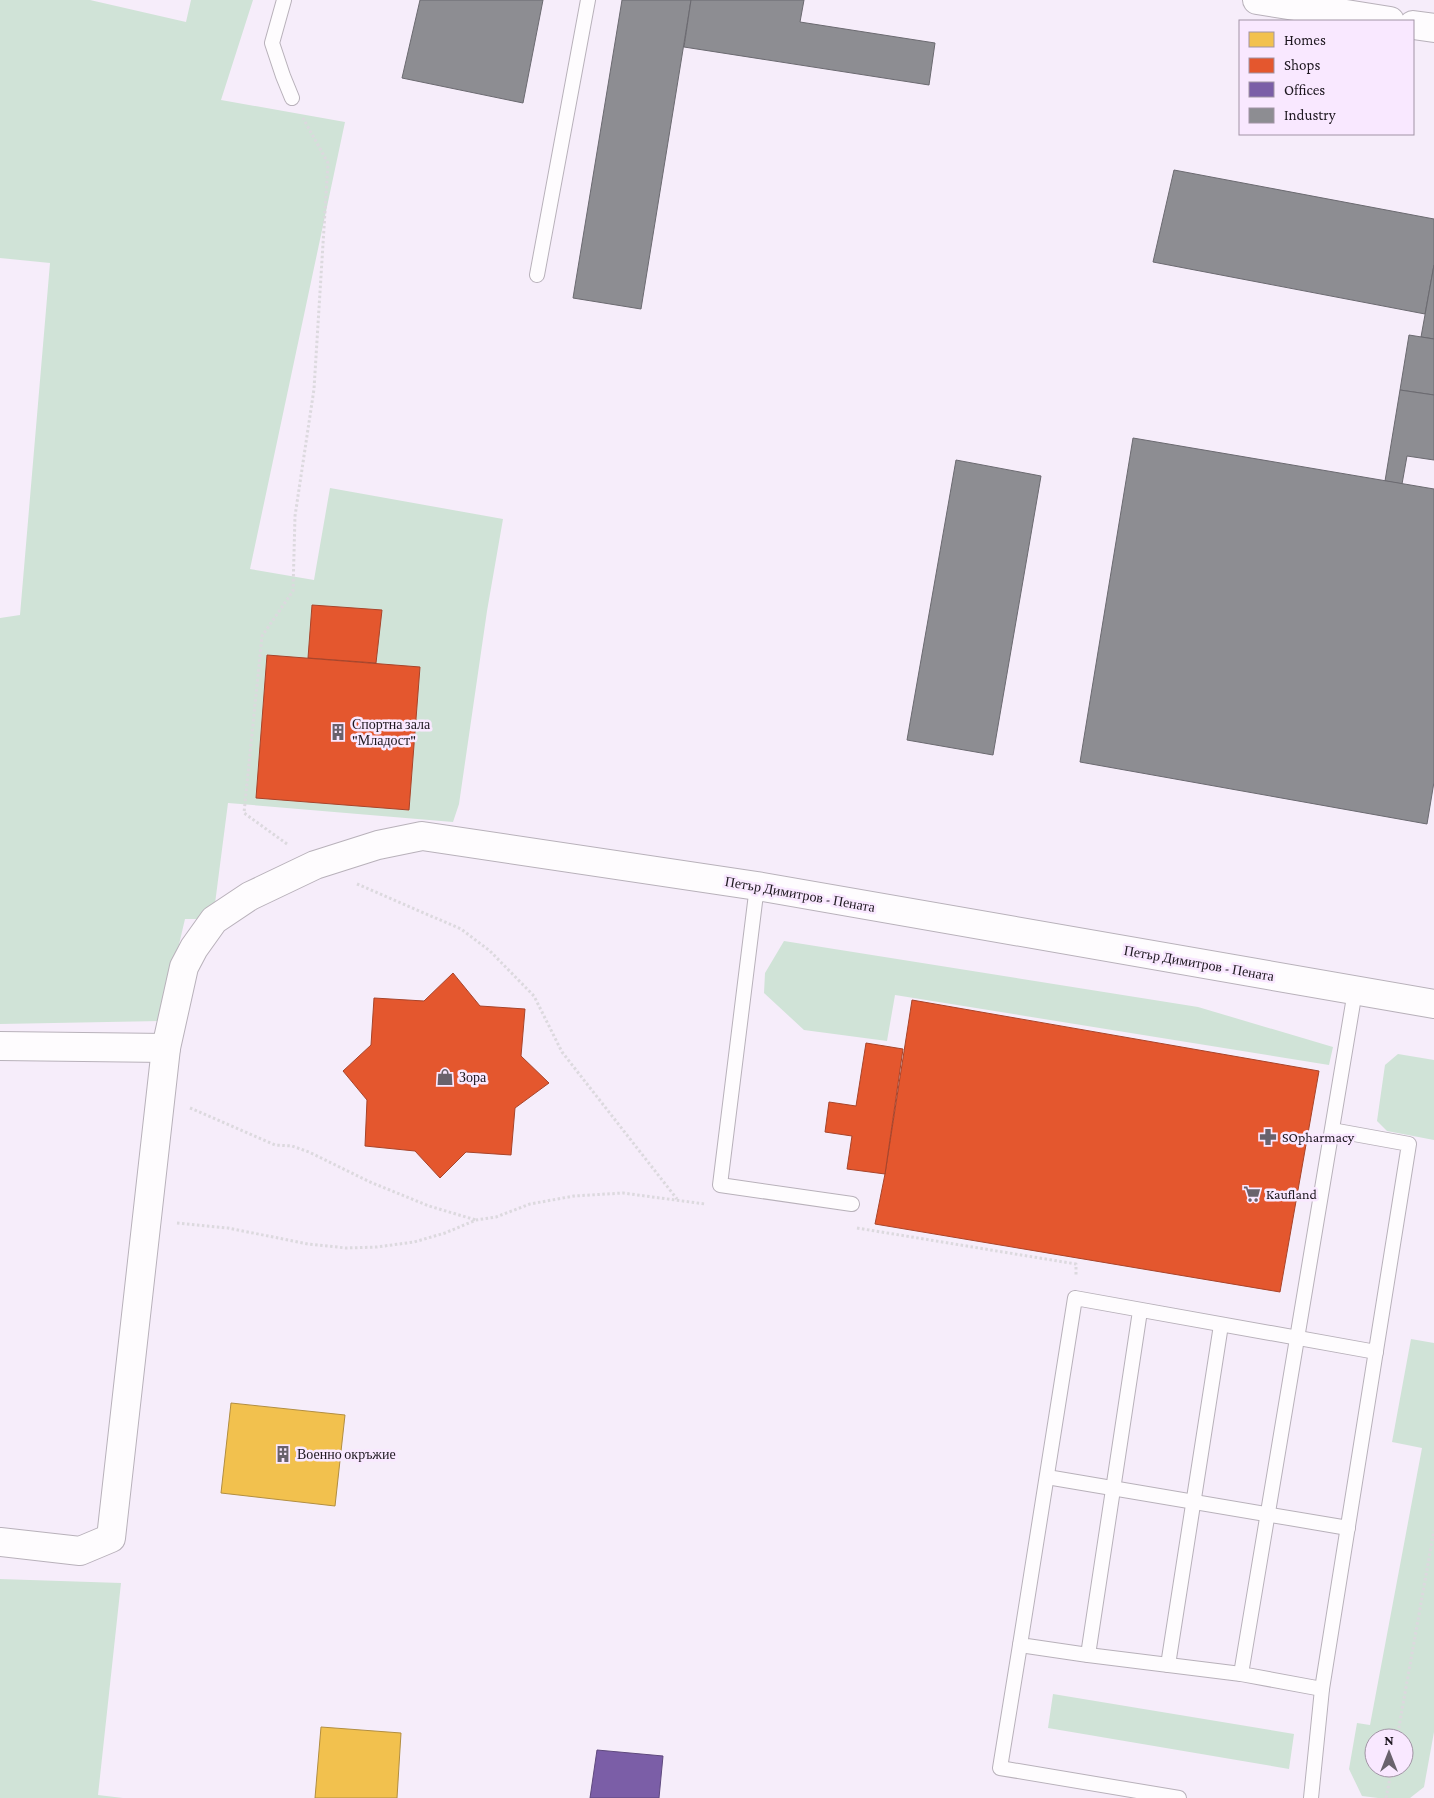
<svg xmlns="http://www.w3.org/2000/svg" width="1434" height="1798" font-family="'Crimson Pro',serif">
	<rect width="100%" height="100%" fill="#f6edfa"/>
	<!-- green -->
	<g fill="#d0e3d7" fill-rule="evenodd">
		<path d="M0,0h90l96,22 5,-22h62l-32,100 124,22 -95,447 64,11 16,-92 173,31 -16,92 -28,193 -6,18 -225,-19 -15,116h-28l-24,102 -161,3v-406l20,-3 30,-352 -50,-5z"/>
		<path d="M784,941l414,66 135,40 -4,18 -434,-70 -8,46 -83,-11 -40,-37 1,-20z"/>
		<path d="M1398,1054l36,6v80l-47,-9 -10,-10 8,-56z"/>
		<path d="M1411,1339l23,4v389l-10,55 -14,11h-32l-16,-2 -13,-27 8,-46 13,2 52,-277 -30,-6zM1374,1738h30v30h-30z"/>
		<path d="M0,1579l121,4 -23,212 25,3h-123z"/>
		<path d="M1053,1694l241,40 -5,35 -241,-41z"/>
	</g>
	<!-- homes -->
	<g fill="#f2c14e" stroke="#b28e40">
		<path d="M231,1403l114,12 -10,91 -114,-13z"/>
		<path d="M321,1727l80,6 -4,65h-82z"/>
	</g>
	<!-- shops -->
	<g fill="#e4572e" stroke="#a8442a">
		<path d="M312,605l70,5 -6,53 -68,-5z"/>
		<path d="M267,655l153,12 -11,143 -153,-12z"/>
		<path d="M453,973l27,33 45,3 -4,47 28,27 -34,25 -4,47 -45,-3 -26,26 -25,-27 -50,-5 2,-46 -24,-29 28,-26 3,-47 50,3z"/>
		<path d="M912,1000l407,71 -39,221 -405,-68 10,-50z"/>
		<path d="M866,1043l37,6 -18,125 -38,-5 5,-33 -27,-4 4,-30 27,4z"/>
	</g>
	<!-- offices -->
	<path fill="#7b5ea7" stroke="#5f497e" d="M597,1750l66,6 -4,42h-69z"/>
	<!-- industry -->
	<g fill="#8d8d92" stroke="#6b6a70">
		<path d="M420,0h123l-20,103 -121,-25z"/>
		<path d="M622,0h69l-50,309 -68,-11z"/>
		<path d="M691,0h113l-4,22 135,21 -6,42 -245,-38z"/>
		<path d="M1174,170l260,49v46l-9,49 -272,-52z"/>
		<path d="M1434,265v74l-13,-2z"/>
		<path d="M1409,335l25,4v56l-34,-5z"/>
		<path d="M1400,390l34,5v65l-27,-4 -5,28 -17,-3z"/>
		<path d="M1133,438l301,51v293l-7,42 -347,-62z"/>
		<path d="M956,460l85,16 -48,279 -86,-15z"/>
	</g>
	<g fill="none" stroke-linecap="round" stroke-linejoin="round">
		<!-- lane casing -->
		<g stroke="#b8b1ba" stroke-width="16">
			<g id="lane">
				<path d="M284,0l-12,43 11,33 9,22"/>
				<path d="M537,275l51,-275"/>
				<path d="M757,886l-37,299 132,19"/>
				<path d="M1332,1130l77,14 -87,545 -81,-15 114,-683"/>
				<path d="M1140,1311l-52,344 -68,-10 55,-347 301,54"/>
				<path d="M1047,1477l301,51"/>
				<path d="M1020,1645l-20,123 179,30"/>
				<path d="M1088,1655l153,19"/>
				<path d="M1168,1665l53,-340"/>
				<path d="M1311,1798l11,-109"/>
			</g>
		</g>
		<!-- street casing -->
		<g stroke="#b8b1ba" stroke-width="30">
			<g id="street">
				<path d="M1257,0l133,21"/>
				<path d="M1413,25l21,3"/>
				<path d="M0,1046l166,2"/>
				<path d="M0,1542l80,9 31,-13 55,-490 18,-81 10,-19 20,-28 36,-24 65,-31 63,-20 44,-9 335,50 677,118"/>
			</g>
		</g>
		<!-- path -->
		<g stroke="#dcd9de" stroke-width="3" stroke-dasharray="2.5 2.5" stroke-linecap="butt">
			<path d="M287,844l-43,-31 18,-177 31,-45 2,-75 19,-127 14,-226 -25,-45"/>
			<path d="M357,884l104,45 29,22 44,45 28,56 115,147"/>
			<path d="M190,1108l85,37 17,1 17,6 61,30 59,24 47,14"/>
			<path d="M177,1223l51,5 80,16 38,4 31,-1 37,-5 31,-9 31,-13 20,-3 34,-13 44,-8 49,-3 82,11"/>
			<path d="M857,1228l219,36v11"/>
			<path d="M1397,1738l37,-208"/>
			<path d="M1386,1798l6,-30"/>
		</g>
		<!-- lane -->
		<use href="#lane" stroke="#fefcfe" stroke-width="14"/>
		<!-- street -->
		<use href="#street" stroke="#fefcfe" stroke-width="28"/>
	</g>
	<!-- icons -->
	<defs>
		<g id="building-bare" transform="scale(1.35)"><path d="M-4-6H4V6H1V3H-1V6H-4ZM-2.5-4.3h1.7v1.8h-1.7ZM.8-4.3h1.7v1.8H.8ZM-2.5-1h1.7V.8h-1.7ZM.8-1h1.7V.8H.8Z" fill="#69626c" stroke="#f9e8ff" stroke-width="2.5" paint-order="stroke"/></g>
		<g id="shop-bare" transform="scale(1.35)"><path d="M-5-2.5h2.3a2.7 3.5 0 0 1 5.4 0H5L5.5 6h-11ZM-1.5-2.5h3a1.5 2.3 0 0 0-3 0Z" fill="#69626c" stroke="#f9e8ff" stroke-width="2.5" paint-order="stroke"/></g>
		<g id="pharmacy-bare" transform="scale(1.35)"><path d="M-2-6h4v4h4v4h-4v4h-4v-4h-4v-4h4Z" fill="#69626c" stroke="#f9e8ff" stroke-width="2.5" paint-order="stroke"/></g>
		<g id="supermarket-bare" transform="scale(1.35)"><path d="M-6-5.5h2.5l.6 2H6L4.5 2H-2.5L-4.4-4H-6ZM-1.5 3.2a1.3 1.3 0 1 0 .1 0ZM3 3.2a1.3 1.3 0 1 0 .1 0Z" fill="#69626c" stroke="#f9e8ff" stroke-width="2.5" paint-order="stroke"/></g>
	</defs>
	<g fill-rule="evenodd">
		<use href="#building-bare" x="338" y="732"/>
		<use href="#shop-bare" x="445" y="1077"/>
		<use href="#pharmacy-bare" x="1268" y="1137"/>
		<use href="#supermarket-bare" x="1252" y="1194"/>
		<use href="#building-bare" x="283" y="1454"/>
	</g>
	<g text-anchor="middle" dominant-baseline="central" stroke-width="5" stroke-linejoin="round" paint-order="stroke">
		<!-- poi labels -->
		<g font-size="14" fill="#1d171f" stroke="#f9e8ff" text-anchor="start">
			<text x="352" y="724">Спортна зала<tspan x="352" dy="16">"Младост"</tspan></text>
			<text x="459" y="1077">Зора</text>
			<text x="1282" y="1137">SOpharmacy</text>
			<text x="1266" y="1194">Kaufland</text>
			<text x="297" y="1454">Военно окръжие</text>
		</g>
		<!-- street labels -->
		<g font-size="14" fill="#1d171f" stroke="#f9e8ff">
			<text transform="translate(800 894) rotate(10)">Петър Димитров - Пената</text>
			<text transform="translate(1199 963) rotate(10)">Петър Димитров - Пената</text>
		</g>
	</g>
	<!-- legend -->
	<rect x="1239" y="20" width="175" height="115" fill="#f9e8ff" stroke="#a194a5"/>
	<rect x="1249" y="32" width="25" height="15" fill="#f2c14e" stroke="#a194a5"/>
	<text x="1284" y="45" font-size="15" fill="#1d171f">Homes</text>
	<rect x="1249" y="58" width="25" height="15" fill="#e4572e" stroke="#a194a5"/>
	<text x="1284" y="70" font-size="15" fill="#1d171f">Shops</text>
	<rect x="1249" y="82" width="25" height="15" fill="#7b5ea7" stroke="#a194a5"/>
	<text x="1284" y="95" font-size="15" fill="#1d171f">Offices</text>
	<rect x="1249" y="108" width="25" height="15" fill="#8d8d92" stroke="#a194a5"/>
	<text x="1284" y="120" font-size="15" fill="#1d171f">Industry</text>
	<!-- north arrow -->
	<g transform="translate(1389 1753)"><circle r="24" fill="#f9e8ff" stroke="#a194a5"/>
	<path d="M0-4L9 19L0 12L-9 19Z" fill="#69626c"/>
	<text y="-8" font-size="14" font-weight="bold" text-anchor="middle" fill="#1d171f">N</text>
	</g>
</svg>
